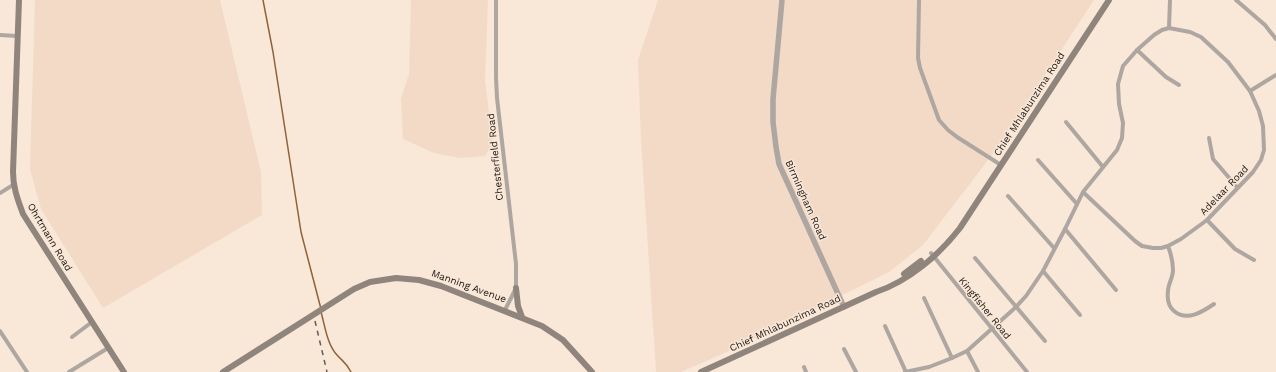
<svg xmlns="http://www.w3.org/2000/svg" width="1276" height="372" font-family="'Work Sans',sans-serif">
	<rect width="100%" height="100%" fill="#f9e7d8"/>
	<!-- built -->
	<g fill="#f2dac7">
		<path d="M35,0h185l41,172 1,43 -159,93 -62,-99 -11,-40z"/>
		<path d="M411,0h77l-3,81 8,62 -8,13 -25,2 -26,-5 -31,-14 -2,-40 8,-25z"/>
		<path d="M658,0h436l-99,151 -72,94 -34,27 -160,79 -48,21h-25l-15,-232 -3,-80z"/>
	</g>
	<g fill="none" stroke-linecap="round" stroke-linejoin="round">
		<!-- stream -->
		<g stroke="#906238" stroke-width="1.5">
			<path d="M263,0l10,52 28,180 20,77"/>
			<path d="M321,312c4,14 6,32 16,43 6,7 9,7 14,17"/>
		</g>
		<!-- minor -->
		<g stroke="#aea6a0" stroke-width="4">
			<path d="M496,0v77l1,21 19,166v24l-11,22"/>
			<path d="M919,0l-1,58 2,10 19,52 9,10 9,7 44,28"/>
			<path d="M1236,0l29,25 11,14"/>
			<path d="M1169,28l1,-28"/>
			<path d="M0,35l17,1"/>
			<path d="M1137,50l29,27 13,8"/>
			<path d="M1250,91l26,-16"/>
			<path d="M1066,122l37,45"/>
			<path d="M1209,138l4,21 24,28"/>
			<path d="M1038,160l39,44"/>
			<path d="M0,193l13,-8"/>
			<path d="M1008,196l46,52"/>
			<path d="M1207,220l28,29 19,11"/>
			<path d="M1065,229l51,61"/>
			<path d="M1168,246c3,8 5,15 5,24 0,8 -5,14 -5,21 -1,8 0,15 6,20 13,11 28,1 40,-7"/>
			<path d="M931,253l96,119"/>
			<path d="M975,258l70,83"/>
			<path d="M1043,271l37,44"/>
			<path d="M924,298l28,60"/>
			<path d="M885,326l21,46"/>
			<path d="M0,331l27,41"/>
			<path d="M72,337l20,-15"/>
			<path d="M844,349l12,23"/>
			<path d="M967,351l11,21"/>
			<path d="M804,367l2,5"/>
			<path d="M69,372l39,-24"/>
			<path d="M905,372l24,-5 23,-9 15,-7 49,-44 10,-11 17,-25 22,-42 18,-37 34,-42 5,-12 1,-15 -4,-19 -1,-20 5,-18 14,-16 17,-15 8,-5 7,-2 21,4 11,5 27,25 22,29 9,20 4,15 1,24 -3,10 -8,12 -46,48 -26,19 -13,7 -7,2h-8l-11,-2 -7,-5 -52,-49"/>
		</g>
		<!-- tertiary -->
		<path stroke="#aea6a0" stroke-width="5.5" d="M782,0l-9,99v23l3,25 3,17 65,143"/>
		<!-- secondary -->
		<g stroke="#90857c" stroke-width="6">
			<path d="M19,0l-6,172c0,16 5,28 10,42l101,158"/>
			<path d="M904,274l17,-13"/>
			<path d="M516,288l2,18 4,11"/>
			<path d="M223,372l131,-83 16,-7 26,-4 23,2 22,6 101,40 21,14 29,32"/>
			<path d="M701,372l175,-80c33,-11 63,-37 84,-64l149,-228"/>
		</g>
		<!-- rail -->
		<path stroke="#645a52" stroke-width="1.5" stroke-dasharray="5 5" stroke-linecap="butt" d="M315,321l12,51"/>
	</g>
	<g text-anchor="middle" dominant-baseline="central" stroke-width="3" stroke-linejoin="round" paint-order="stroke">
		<!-- street labels -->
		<g font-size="10" fill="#1c1611" stroke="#f9e7d8">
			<text transform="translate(1029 104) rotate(-57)">Chief Mhlabunzima Road</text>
			<text transform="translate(495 157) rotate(-96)">Chesterfield Road</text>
			<text transform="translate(1224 190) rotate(-46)">Adelaar Road</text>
			<text transform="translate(806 200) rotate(66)">Birmingham Road</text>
			<text transform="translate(50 237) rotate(59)">Ohrtmann Road</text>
			<text transform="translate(469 286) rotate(20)">Manning Avenue</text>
			<text transform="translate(985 308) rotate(51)">Kingfisher Road</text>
			<text transform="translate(785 323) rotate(-25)">Chief Mhlabunzima Road</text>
		</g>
	</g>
</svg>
